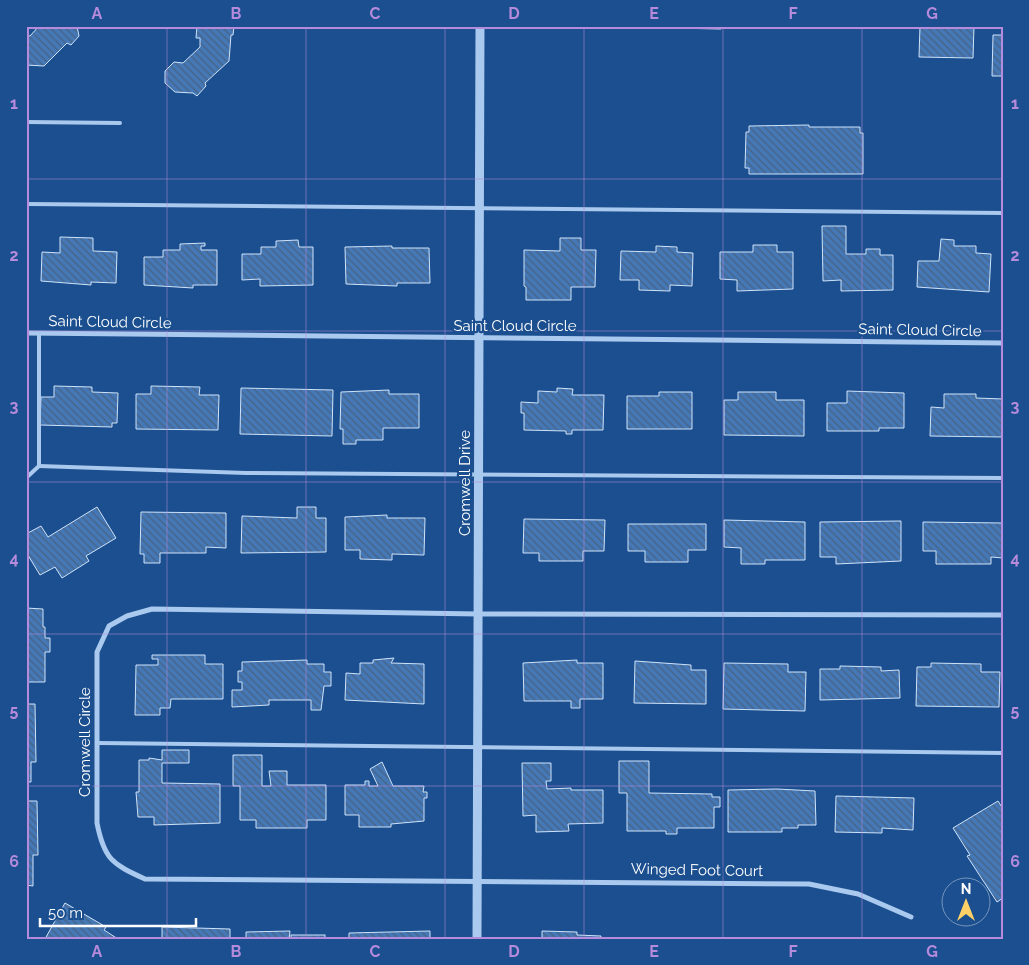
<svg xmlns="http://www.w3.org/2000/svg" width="1029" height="965" font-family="Raleway,sans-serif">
	<defs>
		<pattern id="building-back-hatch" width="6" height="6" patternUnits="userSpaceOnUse" patternTransform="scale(1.25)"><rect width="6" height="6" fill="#4478b7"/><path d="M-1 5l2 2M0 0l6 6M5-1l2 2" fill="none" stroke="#486282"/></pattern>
	</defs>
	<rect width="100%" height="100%" fill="#1b4f8f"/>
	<!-- building -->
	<g fill="url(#building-back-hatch)" stroke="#cfe3fa">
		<path d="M39,26h38l2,10 -8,9 -4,-2 -23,23 -18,-1v-29h4z"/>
		<path d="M197,26h37l-1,9h-2l-2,26 -24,22 1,3 -9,10 -4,-3 -18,-1 -10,-9v-12l9,-9 9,1 17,-16v-9h-4z"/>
		<path d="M569,26h152v3z"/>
		<path d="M920,26h54l-1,32 -54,-1z"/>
		<path d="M993,35h10v41h-11z"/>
		<path d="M809,125v2h51v6h3v41h-114v-6h-4l1,-36h3v-6z"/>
		<path d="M822,226h24v28h20v-5h14v6h13v35l-52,1v-11l-18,1z"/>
		<path d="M60,237l33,1v13l24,1 -1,31 -25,-1v3l-50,-4 1,-29 18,1z"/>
		<path d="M560,238h21v12h15l-1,37h-24v13h-45v-13l-2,-1v-36l36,1z"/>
		<path d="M941,239l13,1v6h22v7l15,1 -2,38 -72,-5 1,-26h21z"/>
		<path d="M298,240l1,7h14v38l-53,1v-7l-18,1v-26h19v-7h15v-6z"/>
		<path d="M205,243v3h-4v4h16v35h-24v3l-49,-3v-28h19v-7h17v-6z"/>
		<path d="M753,245h24v7h16v37l-56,2v-11l-17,-1v-27h33z"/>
		<path d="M392,246v2h37l1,35h-33v3l-51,-2 -1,-37z"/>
		<path d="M656,246l21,1v5l16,1 -1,33 -22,-1v6l-31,-1v-10h-19l1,-29 35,1z"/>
		<path d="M54,386l38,1v5l26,1 -1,30h-5v4l-72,-2 1,-28h13z"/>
		<path d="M151,386l49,1 -1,8h20l-1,35 -82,-1v-35h15z"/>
		<path d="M241,388l92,2 -1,46 -92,-2z"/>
		<path d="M557,388l16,1 -1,6h32l-1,35h-31v4h-6v-3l-42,-1v-17h-3v-11l17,1v-12l19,1z"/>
		<path d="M389,390v4h30v34h-36v12h-27v4h-13v-15h-3l1,-37z"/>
		<path d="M847,391l57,2v35h-25v3h-52v-28h20z"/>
		<path d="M659,392h33v37h-65v-33h32z"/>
		<path d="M738,392h38v8h28v36l-80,-1v-35h14z"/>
		<path d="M944,394h32v4l27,1v38l-73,-1 1,-29 13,1z"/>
		<path d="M97,507l19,31 -30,18 3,5 -27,17 -7,-11 -15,8 -14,-23v-18l15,-8 7,11z"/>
		<path d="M297,507h19v11h10v34l-85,1 1,-37 55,2z"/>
		<path d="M141,512l85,1v35l-20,-1v6h-46v10h-16v-9h-4z"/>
		<path d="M387,515v3h38l-1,37 -32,-1v6l-32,-1v-9h-15v-33z"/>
		<path d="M524,519l81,1 -1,31h-21v10h-44v-8h-16z"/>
		<path d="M724,520l81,2v38h-40v4h-24v-16l-17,-1z"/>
		<path d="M901,521v40l-65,3v-7h-16v-35z"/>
		<path d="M923,522l80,1v35l-12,-1v7h-55v-13h-13z"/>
		<path d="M628,524h78v26h-18v12h-43v-11h-17z"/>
		<path d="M26,608l17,1v18h2v11h5v14h-5v30h-19z"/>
		<path d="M152,655h53v9h18v35h-52l-1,9h-10v7h-25l1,-50h22v-6h-6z"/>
		<path d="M394,658l-3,5 33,1v40l-79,-4 1,-27 14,1v-11h13v-3z"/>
		<path d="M307,660v4h17v8h7v14h-7l-3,24h-10v-10h-42v5l-37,2v-17h10v-8h-4v-11h4v-9z"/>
		<path d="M577,660v3h26v36h-23v9h-9v-7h-47l-1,-38z"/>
		<path d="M635,661l56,4v5h15v34l-72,-1z"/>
		<path d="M724,663l64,1v8h18l-1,39 -82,-2z"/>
		<path d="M931,663l50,1v8h19l-1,35 -83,-1 1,-39h14z"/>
		<path d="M840,666l41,1v4l18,-1 1,28 -80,2v-31h20z"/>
		<path d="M26,704h9l1,58h-5v20h-5z"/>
		<path d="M162,750h27v13h-27v20l58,1v39l-66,2v-8h-16l-2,-25h3v-32h10v-2l13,2z"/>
		<path d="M233,755h29v31h9l-2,-15h18v14h39v35h-19v8h-51v-8h-16v-34h-7z"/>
		<path d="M619,761h30v32l63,1v3h8v10h-6v21h-37v6h-11v-3h-39v-38h-8z"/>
		<path d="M382,762l11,24h31l-1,6h4v6h-3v23l-33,3v3h-32v-12h-14v-30h20v-4h4v5h9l-8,-17z"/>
		<path d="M522,763h29v18h-5l1,8 24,-1v2h32v33l-35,1 1,7 -33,1v-17l-13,1z"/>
		<path d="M777,789l38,2 1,34h-18v3h-16v4h-54v-42z"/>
		<path d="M836,796l78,2 -1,32 -31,-2v5l-47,-1z"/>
		<path d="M26,801h11l1,54h-5v31l-7,-1z"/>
		<path d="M998,801l5,8v21l-2,1 2,3v64l-6,4 -30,-46 3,-1 -17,-27z"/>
		<path d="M65,903l41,24 -2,3 14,9h-73z"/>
		<path d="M162,927l68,2v10h-68z"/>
		<path d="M290,931l-1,8h-43v-7z"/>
		<path d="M430,931v8h-81v-6z"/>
		<path d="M542,931l35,1v3l24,1v3h-59z"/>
		<rect x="291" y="935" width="34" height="4"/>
	</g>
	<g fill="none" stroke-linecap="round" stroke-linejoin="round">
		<!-- service -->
		<g stroke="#a9c9ee" stroke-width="4">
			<path d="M26,122l94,1"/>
			<path d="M26,204l977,9"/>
			<path d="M39,466l207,7 757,5"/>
			<path d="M26,478l13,-12v-133"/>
			<path d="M98,743l905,10"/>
		</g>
		<!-- minor -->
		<g stroke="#a9c9ee" stroke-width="5">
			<path d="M26,333l977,10"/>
			<path d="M911,917l-53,-23 -49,-10 -664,-5c-33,-15 -41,-20 -48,-56v-171l12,-26 18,-10 25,-7 327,5 524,1"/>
		</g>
		<!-- tertiary -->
		<path stroke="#a9c9ee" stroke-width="9" d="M477,939l3,-913"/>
	</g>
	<!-- grid -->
	<path fill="none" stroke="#b68bdc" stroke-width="1" stroke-opacity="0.55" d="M167,26v913M306,26v913M445,26v913M584,26v913M723,26v913M862,26v913M26,179h977M26,331h977M26,482h977M26,634h977M26,786h977"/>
	<g text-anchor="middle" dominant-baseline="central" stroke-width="4.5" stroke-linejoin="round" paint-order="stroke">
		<!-- street labels -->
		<g font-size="15" fill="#fff" stroke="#1b4f8f">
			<text transform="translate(110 322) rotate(1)">Saint Cloud Circle</text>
			<text x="515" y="326">Saint Cloud Circle</text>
			<text transform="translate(920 330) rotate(1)">Saint Cloud Circle</text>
			<text transform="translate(465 483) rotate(-90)">Cromwell Drive</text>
			<text transform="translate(85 742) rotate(-90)">Cromwell Circle</text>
			<text transform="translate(697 870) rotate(1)">Winged Foot Court</text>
		</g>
	</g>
	<!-- border -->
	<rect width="1029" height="965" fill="none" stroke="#1b4f8f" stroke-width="55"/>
	<!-- north arrow -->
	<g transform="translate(966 902)"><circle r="24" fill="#1b4f8f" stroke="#7695bc"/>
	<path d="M0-4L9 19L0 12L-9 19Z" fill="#ffd166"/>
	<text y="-8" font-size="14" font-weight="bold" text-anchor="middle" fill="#ffffff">N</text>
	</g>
	<!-- scale -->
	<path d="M40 918v8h156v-8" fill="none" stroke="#ffffff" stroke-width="2.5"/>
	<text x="48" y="918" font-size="15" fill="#ffffff" stroke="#1b4f8f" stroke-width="4" paint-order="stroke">50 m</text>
	<rect x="28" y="28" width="974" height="910" fill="none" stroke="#b68bdc" stroke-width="2"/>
	<g font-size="16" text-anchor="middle" font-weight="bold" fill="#b68bdc">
		<text x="97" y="19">A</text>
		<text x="236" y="19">B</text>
		<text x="375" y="19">C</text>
		<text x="514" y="19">D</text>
		<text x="654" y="19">E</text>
		<text x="793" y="19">F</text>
		<text x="932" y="19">G</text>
		<text x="14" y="109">1</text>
		<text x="1015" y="109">1</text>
		<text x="14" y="261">2</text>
		<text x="1015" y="261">2</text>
		<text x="14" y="412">3</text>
		<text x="1015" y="412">3</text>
		<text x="14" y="564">4</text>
		<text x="1015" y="564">4</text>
		<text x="14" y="716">5</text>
		<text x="1015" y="716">5</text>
		<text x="14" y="867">6</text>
		<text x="1015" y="867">6</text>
		<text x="97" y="957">A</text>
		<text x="236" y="957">B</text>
		<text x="375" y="957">C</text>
		<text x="514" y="957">D</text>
		<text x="654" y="957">E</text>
		<text x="793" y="957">F</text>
		<text x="932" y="957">G</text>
	</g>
</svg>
